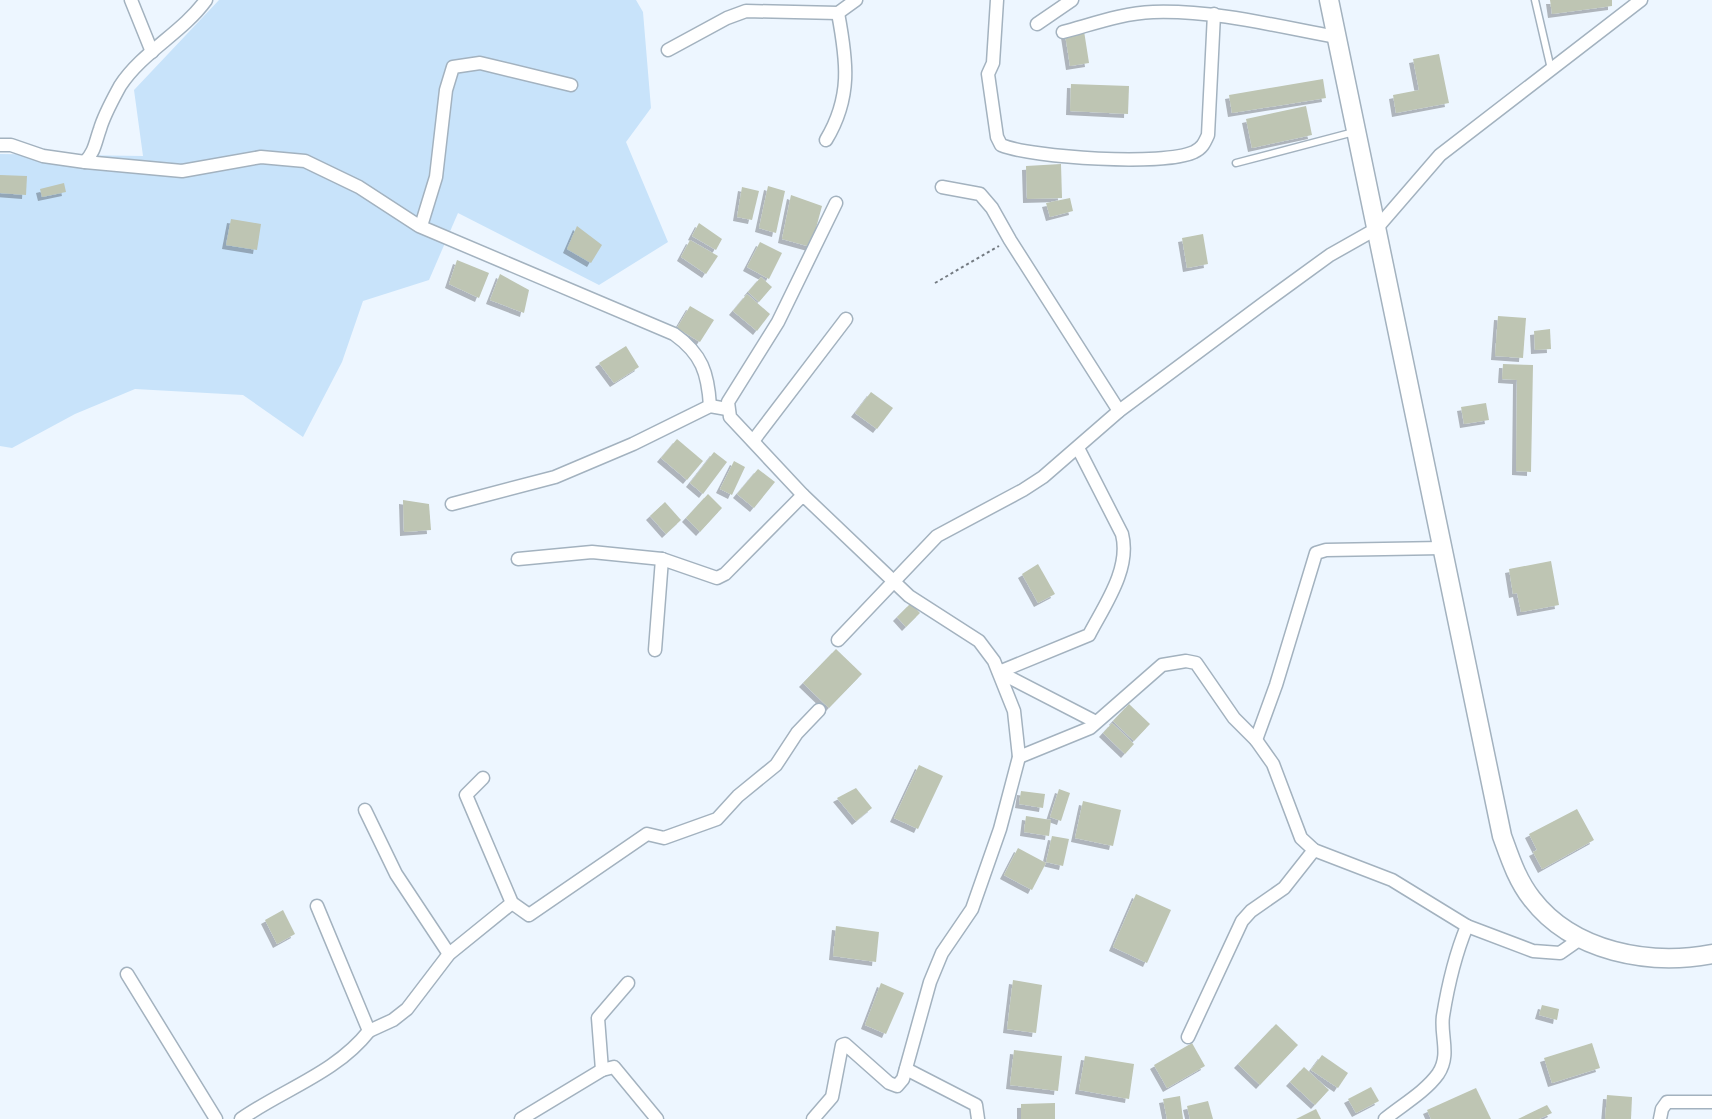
<svg xmlns="http://www.w3.org/2000/svg" width="1712" height="1119" font-family="'DejaVu Sans',sans-serif">
	<defs>
		<filter id="shadow"><feDropShadow dx="-4" dy="4" stdDeviation="0" flood-color="#0004"/></filter>
	</defs>
	<rect width="100%" height="100%" fill="#edf6ff"/>
	<!-- green -->
	<path fill="#c8e3fa" d="M219,0h417l7,12 8,96 -25,34 42,100 -69,43 -141,-72 -29,67 -66,21 -21,61 -39,75 -60,-42 -108,-6 -60,25 -63,34 -12,-2v-292l143,2 -9,-66z"/>
	<!-- building -->
	<g fill="#bec5b3" filter="url(#shadow)">
		<path d="M1550,0h62v6l-60,8z"/>
		<path d="M1084,31l5,32 -19,3 -5,-32z"/>
		<path d="M1439,54l10,49 -53,10 -3,-18 26,-5 -6,-31z"/>
		<path d="M1323,79l3,19 -94,15 -3,-18z"/>
		<path d="M1071,84l58,2 -1,28 -58,-3z"/>
		<path d="M1306,106l6,29 -60,13 -6,-29z"/>
		<path d="M1061,164l1,34 -35,1 -1,-33z"/>
		<path d="M0,175l27,1 -1,19 -26,-2z"/>
		<path d="M64,183l2,9 -24,5 -2,-8z"/>
		<path d="M768,186l17,5 -9,42 -17,-5z"/>
		<path d="M742,187l17,4 -7,29 -15,-3z"/>
		<path d="M791,195l31,11 -11,41 -29,-8z"/>
		<path d="M1070,198l3,13 -23,6 -4,-14z"/>
		<path d="M231,219l30,5 -4,26 -31,-5z"/>
		<path d="M699,223l23,16 -6,11 -24,-14z"/>
		<path d="M577,226l25,19 -11,18 -24,-14z"/>
		<path d="M1203,234l5,30 -21,4 -5,-30z"/>
		<path d="M690,240l28,16 -12,18 -25,-17z"/>
		<path d="M760,242l22,11 -13,26 -22,-12z"/>
		<path d="M457,260l32,13 -10,25 -30,-14z"/>
		<path d="M500,274l29,16 -5,23 -34,-13z"/>
		<path d="M761,277l11,10 -13,15 -11,-10z"/>
		<path d="M747,294l23,20 -13,17 -24,-20z"/>
		<path d="M690,306l24,14 -14,22 -23,-14z"/>
		<path d="M1498,316l28,2 -3,40 -28,-2z"/>
		<path d="M1550,329l1,20 -16,1 -1,-19z"/>
		<path d="M626,346l13,21 -25,16 -15,-20z"/>
		<path d="M1503,364l30,1 -2,107 -15,-1 1,-91 -15,-1z"/>
		<path d="M871,392l22,16 -16,21 -22,-16z"/>
		<path d="M1486,403l3,17 -25,4 -3,-17z"/>
		<path d="M677,439l26,22 -16,19 -26,-22z"/>
		<path d="M714,452l13,10 -24,32 -13,-11z"/>
		<path d="M734,461l11,6 -13,28 -12,-6z"/>
		<path d="M758,469l17,13 -21,26 -17,-14z"/>
		<path d="M708,494l14,14 -22,24 -14,-14z"/>
		<path d="M403,500l26,4 2,26 -27,2z"/>
		<path d="M665,502l16,18 -15,14 -16,-18z"/>
		<path d="M1551,561l8,44 -38,7 -4,-19 -4,1 -4,-25z"/>
		<path d="M1038,564l17,30 -17,9 -16,-29z"/>
		<path d="M911,603l9,10 -14,14 -9,-10z"/>
		<path d="M836,649l26,25 -33,34 -26,-25z"/>
		<path d="M1129,704l21,20 -16,17 -21,-20z"/>
		<path d="M1112,723l22,21 -9,10 -22,-21z"/>
		<path d="M919,765l24,11 -25,53 -24,-11z"/>
		<path d="M856,788l16,20 -16,13 -19,-23z"/>
		<path d="M1059,789l11,4 -9,28 -11,-4z"/>
		<path d="M1021,791l24,3 -2,14 -24,-4z"/>
		<path d="M1083,801l38,9 -8,36 -38,-8z"/>
		<path d="M1577,809l17,31 -52,29 -9,-17 4,-2 -8,-16z"/>
		<path d="M1026,816l25,4 -2,16 -25,-4z"/>
		<path d="M1052,836l17,3 -6,27 -17,-4z"/>
		<path d="M1018,848l28,15 -14,27 -28,-15z"/>
		<path d="M1136,894l35,16 -24,53 -34,-16z"/>
		<path d="M283,910l12,24 -18,10 -12,-24z"/>
		<path d="M836,926l43,6 -3,30 -43,-6z"/>
		<path d="M1013,980l29,5 -6,48 -29,-4z"/>
		<path d="M881,983l23,10 -18,41 -21,-9z"/>
		<path d="M1542,1005l17,4 -2,11 -18,-5z"/>
		<path d="M1276,1024l22,21 -38,40 -22,-21z"/>
		<path d="M1192,1043l13,23 -38,22 -13,-23z"/>
		<path d="M1592,1043l8,25 -48,15 -8,-25z"/>
		<path d="M1014,1050l48,6 -4,35 -48,-6z"/>
		<path d="M1322,1055l26,18 -10,15 -27,-18z"/>
		<path d="M1085,1056l49,8 -5,35 -50,-9z"/>
		<path d="M1304,1067l25,23 -14,15 -25,-23z"/>
		<path d="M1371,1087l8,14 -23,12 -8,-14z"/>
		<path d="M1476,1088l15,31h-60l-4,-9z"/>
		<path d="M1607,1095l25,2 -1,22h-26z"/>
		<path d="M1180,1096l3,23h-16l-4,-20z"/>
		<path d="M1208,1101l5,18h-23l-3,-13z"/>
		<path d="M1055,1103v16h-34v-15z"/>
		<path d="M1547,1105l5,8 -13,6h-21z"/>
		<path d="M1316,1109l5,10h-25z"/>
	</g>
	<g fill="none" stroke-linecap="round" stroke-linejoin="round">
		<!-- service casing -->
		<g stroke="#a3b2bf" stroke-width="9">
			<g id="service">
				<path d="M1535,0l16,69"/>
				<path d="M1236,163l118,-31"/>
			</g>
		</g>
		<!-- minor casing -->
		<g stroke="#a3b2bf" stroke-width="15">
			<g id="minor">
				<path d="M131,0l21,52"/>
				<path d="M997,0l-4,63 -5,11 9,63 4,8c32,13 163,21 193,7 8,-4 10,-8 14,-17l6,-121"/>
				<path d="M1037,24l35,-24"/>
				<path d="M1063,32c30,-8 60,-19 90,-20 62,-2 123,14 183,25"/>
				<path d="M668,50l59,-32 19,-7 92,2 18,-13"/>
				<path d="M826,140c26,-43 21,-79 12,-127"/>
				<path d="M0,145h11l32,11 42,6c10,-11 10,-19 15,-33 4,-14 13,-30 20,-43 22,-34 62,-53 86,-86"/>
				<path d="M85,162l97,9 79,-14 44,4 54,26 60,39 255,108c28,20 34,39 36,72"/>
				<path d="M942,187l38,7 12,14 18,32 109,171"/>
				<path d="M421,226l15,-49 10,-87 7,-23 27,-4 91,22"/>
				<path d="M753,441l93,-122"/>
				<path d="M803,495l-73,-78 -2,-15 50,-80 58,-119"/>
				<path d="M452,504l103,-27 78,-33 77,-38 17,3"/>
				<path d="M518,559l74,-7 70,7 55,19 8,-4 78,-79 106,101 70,45 15,20 20,50 5,46 -19,72 -28,80 -30,44 -12,29 -27,97 -6,7 -8,-3 -44,-39 -3,1 -10,52 -19,22"/>
				<path d="M838,640l99,-104 86,-46 20,-13 76,-66 145,-108 66,-48 46,-26 64,-74 201,-155"/>
				<path d="M655,650l7,-91"/>
				<path d="M999,672l90,-37c15,-29 42,-66 33,-101l-44,-86"/>
				<path d="M999,672l97,50"/>
				<path d="M1256,740l20,-55 40,-132 10,-3 116,-2"/>
				<path d="M1019,757l71,-29 72,-63 24,-4 10,2 38,55 22,22 17,24 28,74 13,12 78,30 75,46 66,25 27,2 20,-14"/>
				<path d="M483,778l-17,17 46,108 17,12 118,-81 17,4 53,-19 21,-23 38,-31 21,-32 22,-23"/>
				<path d="M365,810l31,64 53,80"/>
				<path d="M127,974l89,145"/>
				<path d="M369,1031l24,-11 14,-11 42,-55 63,-51"/>
				<path d="M1188,1037l54,-116 9,-10 33,-23 30,-38"/>
				<path d="M906,1069l70,36 2,14"/>
				<path d="M602,1070l-4,-52 30,-35"/>
				<path d="M241,1119c43,-30 95,-46 128,-88l-52,-125"/>
				<path d="M521,1119l81,-49 12,-3 43,52"/>
				<path d="M1385,1119c17,-14 40,-27 53,-45 13,-19 2,-39 5,-58 5,-31 12,-61 24,-90"/>
				<path d="M1660,1119l2,-10 5,-7h45"/>
			</g>
		</g>
		<!-- primary casing -->
		<g stroke="#a3b2bf" stroke-width="21">
			<path id="primary" d="M1329,0l173,836c8,22 15,44 30,63 41,53 117,67 180,55"/>
		</g>
		<!-- path -->
		<path stroke="#737a81" stroke-width="2" stroke-dasharray="3 3" stroke-linecap="butt" d="M935,283l64,-37"/>
		<!-- service -->
		<use href="#service" stroke="#fff" stroke-width="6"/>
		<!-- minor -->
		<use href="#minor" stroke="#fff" stroke-width="12"/>
		<!-- primary -->
		<use href="#primary" stroke="#fff" stroke-width="18"/>
	</g>
</svg>
